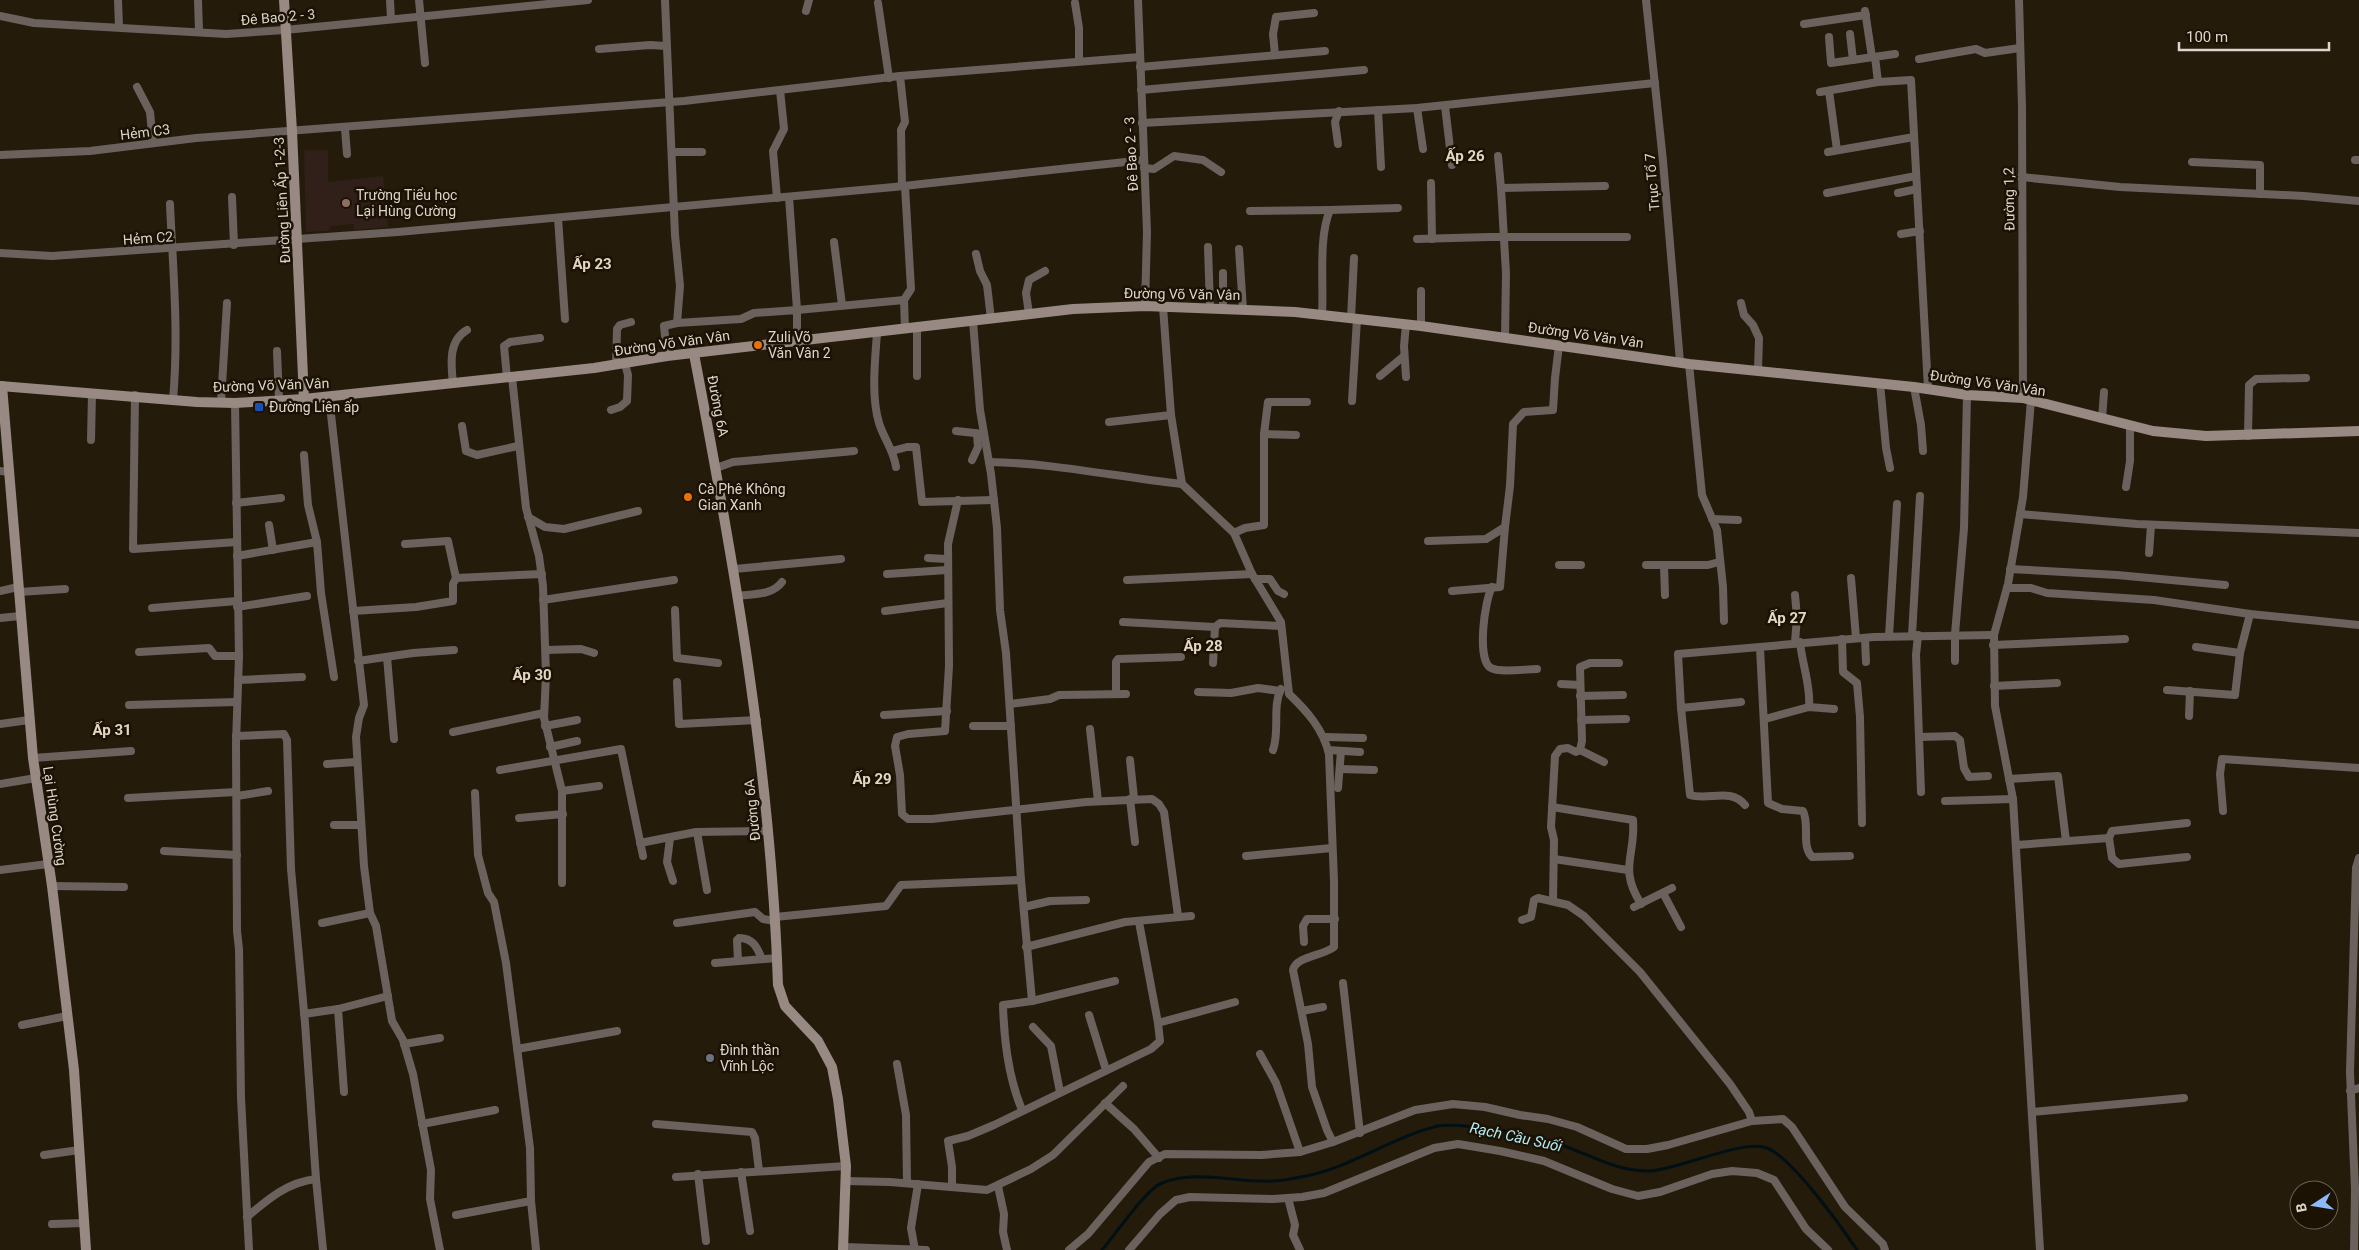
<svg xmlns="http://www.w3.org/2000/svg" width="2359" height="1250" font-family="Roboto,sans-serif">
	<rect width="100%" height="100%" fill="#251b0b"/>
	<!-- education -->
	<path fill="#311f19" d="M304,150h24v32l55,-6 5,51 -34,3 -1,-6 -21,2 -4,5 -22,1z"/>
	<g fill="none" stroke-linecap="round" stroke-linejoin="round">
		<!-- stream -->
		<path stroke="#001014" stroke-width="3" d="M1102,1250c13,-15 44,-61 60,-67 34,-14 74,0 110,-2 11,0 23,-3 34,-5 46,-9 86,-39 132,-50 11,-2 27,0 38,1 21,1 61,10 80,16 31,10 60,29 94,28 30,-2 93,-32 117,-23 25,10 74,78 90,102"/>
		<!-- street -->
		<g stroke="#6b625e" stroke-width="8">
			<path d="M118,0l1,27"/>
			<path d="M198,0l1,31"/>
			<path d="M390,0l1,19"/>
			<path d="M419,0l6,63"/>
			<path d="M665,0l10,235 5,51 -3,37 -13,3 3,30"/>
			<path d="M1138,0l9,232 -2,74"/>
			<path d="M1646,0l17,161 17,201"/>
			<path d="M2019,0l3,107 1,291"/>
			<path d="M878,3l11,75"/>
			<path d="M1075,3l4,25v33"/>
			<path d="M806,11l3,-11"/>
			<path d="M1865,11l7,46"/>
			<path d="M0,16l34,7 192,11 59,-4 303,-30"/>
			<path d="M1804,24l62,-9"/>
			<path d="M1850,34l3,26"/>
			<path d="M1829,37l2,26 64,-9"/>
			<path d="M599,49l51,-4 16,1"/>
			<path d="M1275,55l-2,-21 3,-17 38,-4"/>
			<path d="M1875,57l3,25"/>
			<path d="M1919,59l57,-10 9,4 35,-5"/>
			<path d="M1140,67l185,-16"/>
			<path d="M900,76l5,46 -4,8 1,56"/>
			<path d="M137,87l13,25 3,31"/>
			<path d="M1141,90l223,-20"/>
			<path d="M1829,91l8,59"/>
			<path d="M1820,92l58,-10 33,-2 17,308"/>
			<path d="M1445,106l7,59"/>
			<path d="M1417,108l6,41"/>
			<path d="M1378,110l3,57"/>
			<path d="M1142,123l275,-15 238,-25"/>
			<path d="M345,129l2,25"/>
			<path d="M1338,144l-3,-22 4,-11"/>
			<path d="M672,152h30"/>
			<path d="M1828,152l86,-15"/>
			<path d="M0,155l90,-4 106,-13 488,-37 216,-25 240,-19"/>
			<path d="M1498,156l3,32"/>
			<path d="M2355,160h4"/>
			<path d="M2192,162l68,3v29"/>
			<path d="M1144,168l10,1 20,-13 29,4 18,12"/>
			<path d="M2021,177l99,10 184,9 55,5"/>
			<path d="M1431,183l1,56"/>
			<path d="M1827,193l89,-17"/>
			<path d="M1898,193l19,-4"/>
			<path d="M232,197l2,48"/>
			<path d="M789,197l8,113 107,-10"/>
			<path d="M777,198l-4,-47 11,-22 -4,-39"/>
			<path d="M170,204c3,68 9,128 3,196"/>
			<path d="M1250,211l80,-1"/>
			<path d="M558,218l7,101"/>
			<path d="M1901,234l19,-3"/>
			<path d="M1417,239l72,-2h138"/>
			<path d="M834,242l8,63"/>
			<path d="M1208,247l2,61"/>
			<path d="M1239,249l4,60"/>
			<path d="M0,253l52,3 346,-24 496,-45 250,-27"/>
			<path d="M976,254l4,17 7,14 4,34"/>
			<path d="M1223,273v35"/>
			<path d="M1741,303l3,12 9,10 6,13 -1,33"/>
			<path d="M1163,307l8,108 11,69 52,49 18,41 29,48 8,72c18,17 34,35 40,60l5,127v66c-11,9 -38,9 -41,23l15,74 4,43 15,43 6,12"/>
			<path d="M1029,314l-3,-21 3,-13 16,-9"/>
			<path d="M1322,315c2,-31 -4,-77 8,-105l68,-2"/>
			<path d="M1351,318l3,-60"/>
			<path d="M973,321l7,89 11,64 6,54 3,82 6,43 15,227 11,121 -29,4c1,36 5,72 19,105"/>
			<path d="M677,323l64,-4 13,-6 43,-3v32"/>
			<path d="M1421,326v-35"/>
			<path d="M917,328v48"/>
			<path d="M905,329l-1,-29 7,-11 -6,-103"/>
			<path d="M877,333c-2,28 -6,63 2,90 5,16 15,28 17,44"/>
			<path d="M1505,338l1,-65 -5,-85 104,-2"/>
			<path d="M277,351l2,49"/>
			<path d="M1689,364l13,131 15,35 6,57 1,34"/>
			<path d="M616,365l1,-36 3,-4 11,-3"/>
			<path d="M1380,376l24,-20"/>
			<path d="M512,377l14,131 13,48 4,30 3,89 -2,43 18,73v92"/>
			<path d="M1406,377l-2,-31 2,-22"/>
			<path d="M507,378l-3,-32 6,-4 30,-4"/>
			<path d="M1880,383l6,65 4,20"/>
			<path d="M453,384c-2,-20 -5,-43 14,-54"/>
			<path d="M1914,387l7,38 2,26"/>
			<path d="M135,395l-2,154 104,-7"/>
			<path d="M329,397l35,308 -5,13 -3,19 8,129 6,47 6,13 16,95 11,19 10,34 18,96 -1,29 10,51"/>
			<path d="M2031,400l-8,97 -15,87 -14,51 1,71 18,93 27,451"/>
			<path d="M1352,401l5,-82"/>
			<path d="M221,402l6,-99"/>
			<path d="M235,403l4,253 -3,87 1,188 2,18 2,149 8,152"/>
			<path d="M611,410l9,-3 7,-6 1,-26 -3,-11"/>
			<path d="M2102,419l2,-27"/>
			<path d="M1109,422l62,-7"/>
			<path d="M462,426l4,25 11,4 41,-9"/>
			<path d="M956,431l28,3"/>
			<path d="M1264,434l32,1"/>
			<path d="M2248,436l1,-51 7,-6 50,-1"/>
			<path d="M91,440l1,-46"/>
			<path d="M892,451l15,-4h9l6,55 72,-2"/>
			<path d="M304,455l4,50 9,37 4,51 13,84"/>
			<path d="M972,460l6,-13 -1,-12"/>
			<path d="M989,462c65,1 128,15 193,22"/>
			<path d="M716,468l17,-6 121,-11"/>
			<path d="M0,471l9,1"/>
			<path d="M2126,487l4,-26v-35"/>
			<path d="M958,500l-10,44 1,122 -4,65 -37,3 -11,3 -2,9 5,29 2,39 6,5h24l154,-17 66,-3 7,5 5,8 14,104"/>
			<path d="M236,503l45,-5"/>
			<path d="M2020,514l117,10 222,9"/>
			<path d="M528,517l17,10 19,2 74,-18"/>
			<path d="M1712,519l26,1"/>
			<path d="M269,525l4,25"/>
			<path d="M1234,533l11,-5 19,-3v-91l4,-32h39"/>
			<path d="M1428,541l58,-2 19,-12 5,-41 3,-62 11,-12 29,-2 2,-32 4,-33"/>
			<path d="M2149,553l2,-28"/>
			<path d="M237,556l80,-14"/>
			<path d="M928,558l19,1"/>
			<path d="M1559,565h22"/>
			<path d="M1646,565h62l11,-3"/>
			<path d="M1664,565l1,30"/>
			<path d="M734,569l107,-10"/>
			<path d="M2010,569l107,6 108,10"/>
			<path d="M887,574l60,-4"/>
			<path d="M456,578l86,-4"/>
			<path d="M1851,578l5,60"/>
			<path d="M1255,579h15l8,12 6,3"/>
			<path d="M1127,580l125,-6"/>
			<path d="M1492,587c-7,12 -16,73 -1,81 9,5 35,1 46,1"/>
			<path d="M2007,588h24l16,5 107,7 96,14 109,11"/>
			<path d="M0,591l18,-4"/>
			<path d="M1452,591l48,-4 5,-60"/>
			<path d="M19,592l46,-3"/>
			<path d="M738,596c15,-2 35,-1 44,-14"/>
			<path d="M543,600l131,-20"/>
			<path d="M237,607l70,-11"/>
			<path d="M152,608l85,-7"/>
			<path d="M675,610l2,48 41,5"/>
			<path d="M353,611l63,-4 37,-6v-17l3,-6 -8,-37 -43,3"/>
			<path d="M885,611l63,-8"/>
			<path d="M0,618l20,-2"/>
			<path d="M1123,622l92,5 5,-4 61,3"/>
			<path d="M1912,635l8,-139"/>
			<path d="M1918,635l-2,20 5,137"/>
			<path d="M1889,636l8,-132"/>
			<path d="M1865,638l1,24"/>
			<path d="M1842,639l1,33 14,11 3,34 2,106"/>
			<path d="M1795,642l2,-25 -2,-22"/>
			<path d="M1800,642c2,22 11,44 9,65"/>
			<path d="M1993,645l132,-6"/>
			<path d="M2196,647l44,6"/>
			<path d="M1760,648l8,155 14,6 21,2c7,14 -2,35 9,46l38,-1"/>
			<path d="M546,650l35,-1 13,4"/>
			<path d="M139,652l70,-4 6,8h24"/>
			<path d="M387,657l7,82"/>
			<path d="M358,661l55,-8 41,-3"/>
			<path d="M1955,661v-27l9,-106 3,-133"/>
			<path d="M1213,663l2,-36"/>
			<path d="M238,680l64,-3"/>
			<path d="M677,682l2,42 78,-4"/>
			<path d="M1561,684l19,1"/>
			<path d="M1994,686l63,-3"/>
			<path d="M2167,690l68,5 5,-42 10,-39"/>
			<path d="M1198,692l33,1 27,-5 22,3"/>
			<path d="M1116,694v-32l2,-3 63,-2"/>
			<path d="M1580,696l43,-1"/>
			<path d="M1741,702l-60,6 -3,-54 196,-17 120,-2"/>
			<path d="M1010,704l40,-5 9,-4 67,-1"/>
			<path d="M129,705l108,-3"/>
			<path d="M1681,708l9,87c19,6 40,-8 55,10"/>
			<path d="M884,715l63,-4"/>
			<path d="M2189,716l1,-25"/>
			<path d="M1765,719l44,-12 25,2"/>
			<path d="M1581,720l45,-1"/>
			<path d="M0,724l29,-4"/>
			<path d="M545,726l32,-6"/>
			<path d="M973,726h38"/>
			<path d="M1090,729l8,72"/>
			<path d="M453,732l91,-19"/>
			<path d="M236,736l48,-2 3,6 4,129 14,154 11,156"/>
			<path d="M1325,737l38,1"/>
			<path d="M1920,737l35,-1 5,4 4,28 5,9 19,-1"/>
			<path d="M550,747l27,-6"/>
			<path d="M1273,750c7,-19 -1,-43 8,-61"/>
			<path d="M1328,750l32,2"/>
			<path d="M1580,750l2,-9 -2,-74 10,-4h29"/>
			<path d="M33,758l98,-7"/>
			<path d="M1130,760l4,38"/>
			<path d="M327,764l29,-2"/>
			<path d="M1340,769l34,1"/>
			<path d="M500,770l121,-21 22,107"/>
			<path d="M2009,779l49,-3 8,65"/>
			<path d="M0,784l36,-6"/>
			<path d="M1338,788l3,-37"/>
			<path d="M562,791l37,-5"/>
			<path d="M237,796l31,-5"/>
			<path d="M128,798l108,-6"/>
			<path d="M1130,799l5,43"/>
			<path d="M1945,801l68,-2"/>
			<path d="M1552,807l81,13c3,36 -15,47 8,84"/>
			<path d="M2223,811l-3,-37 2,-15 137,9"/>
			<path d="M519,818l44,-4"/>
			<path d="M2187,823l-75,8 -3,7 3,20 7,6 68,-7"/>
			<path d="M334,825h27"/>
			<path d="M697,832l10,58"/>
			<path d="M670,838l-3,24 6,19"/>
			<path d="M640,843l56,-11 72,-1"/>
			<path d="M2016,845l93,-7"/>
			<path d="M164,851l73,4"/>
			<path d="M1246,856l86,-8"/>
			<path d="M1554,859l74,11"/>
			<path d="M0,870l48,-6"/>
			<path d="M52,886l72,1"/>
			<path d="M1663,893l18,34"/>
			<path d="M1553,900l1,-60 -3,-13 4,-71 5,-7 8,-1 8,4 4,-2 24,12"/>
			<path d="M1024,907l26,-6 36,-1"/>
			<path d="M1634,907l38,-19"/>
			<path d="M775,917l111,-11 15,-21 120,-5"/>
			<path d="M1522,920l9,-3 3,-17 4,-2 30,7 16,11 56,56 90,112 19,28 3,9"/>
			<path d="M322,923l48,-10"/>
			<path d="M677,923l78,-11 8,7 12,2"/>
			<path d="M1304,942l-1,-16 4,-7h28"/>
			<path d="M1026,947l99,-25 66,-6"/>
			<path d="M738,961l-1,-21 2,-2c14,0 18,9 23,21"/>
			<path d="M715,963l62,-5"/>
			<path d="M1343,983l17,150"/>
			<path d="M1032,1001l83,-20"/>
			<path d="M1302,1011l21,-4"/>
			<path d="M304,1014l34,-5"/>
			<path d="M1089,1015l17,55"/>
			<path d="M1158,1023l77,-21"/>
			<path d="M22,1025l45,-9"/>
			<path d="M1033,1027l18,19 9,46"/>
			<path d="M404,1044l36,-6"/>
			<path d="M517,1049l100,-18"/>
			<path d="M1260,1054l16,29 24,69"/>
			<path d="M897,1064l9,51 1,68"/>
			<path d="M2350,1091l9,-3"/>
			<path d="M344,1092l-6,-83 50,-13"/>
			<path d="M1105,1103l29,26 25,29"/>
			<path d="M2032,1112l152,-14"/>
			<path d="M422,1124l73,-14"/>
			<path d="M656,1124l96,8 3,6 4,33"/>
			<path d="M44,1155l35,-5"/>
			<path d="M741,1172l9,59"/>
			<path d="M698,1174l8,67"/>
			<path d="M676,1177l170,-11"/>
			<path d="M846,1181l44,1 97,8 44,-21 22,-14 70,-69"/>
			<path d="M998,1186l6,28 -1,18 4,18"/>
			<path d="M952,1187v-20l-4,-26 20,-5 26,-11 157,-76 9,-8 -2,-18 -19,-101"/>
			<path d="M1288,1198l7,27 -2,10 7,15"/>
			<path d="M531,1201l5,49"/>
			<path d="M456,1215l75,-14 -1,-53 -24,-185 -12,-61 -6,-9 -10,-38 -3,-62"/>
			<path d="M247,1217c21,-18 41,-35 69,-38l7,71"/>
			<path d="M52,1224l32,-1"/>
			<path d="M844,1247l82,3"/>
			<path d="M915,1250l-4,-22 7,-44"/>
			<path d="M1069,1250l19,-16 61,-72 16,-8 96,1 39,-3 33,-10 82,-32 38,-6 32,3 35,8 28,4 29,8 49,22h21l21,-4 84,-24 31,-2 9,8 53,80 38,37 2,6"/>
			<path d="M1129,1250l31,-36 16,-14 14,-3 83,2 29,-2 22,-4 110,-45 24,-4 42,7 44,10 68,28 26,7 22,-4 52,-18 20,-3 25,2 17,7 32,49 22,21"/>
			<path d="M2354,1250l1,-61 -5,-117 6,-204 3,-10"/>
		</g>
		<!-- secondary -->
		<g stroke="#988983" stroke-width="10">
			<path d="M284,0l8,131 12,268"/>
			<path d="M694,354c40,209 77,417 84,631l7,21 33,35 14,26 6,32 8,67 -3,84"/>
			<path d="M0,386l197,16 38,1 69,-4 290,-31 73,-12 406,-47 72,-3 150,6 126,14 268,38 225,23 53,8 56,3 130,33 53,5 153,-5"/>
			<path d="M2,386l31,372 19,128 22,184 12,180"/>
		</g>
	</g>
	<!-- markers -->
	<circle fill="#8d6e63" stroke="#1b1204" stroke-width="2" cx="346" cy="203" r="5"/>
	<g fill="#e8710a" stroke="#1b1204" stroke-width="2">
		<circle cx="758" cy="345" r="5"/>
		<circle cx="688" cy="497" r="5"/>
	</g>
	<rect fill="#1a4fb4" stroke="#1b1204" stroke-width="2" x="254" y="402" width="10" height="10" rx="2.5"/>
	<circle fill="#6b7280" stroke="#1b1204" stroke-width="2" cx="710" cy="1058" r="5"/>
	<g text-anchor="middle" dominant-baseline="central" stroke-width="5" stroke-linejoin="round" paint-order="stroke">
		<!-- street labels -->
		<g font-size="14" fill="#ddd6cc" stroke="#1b1204">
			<text transform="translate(278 17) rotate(-5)">Đê Bao 2 - 3</text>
			<text transform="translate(145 132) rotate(-7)">Hẻm C3</text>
			<text transform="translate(1131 154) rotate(-93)">Đê Bao 2 - 3</text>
			<text transform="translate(1652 182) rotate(-95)">Trục Tổ 7</text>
			<text transform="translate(2009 199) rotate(-91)">Đường 1,2</text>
			<text transform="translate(282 200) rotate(-93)">Đường Liên Ấp 1-2-3</text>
			<text transform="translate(148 238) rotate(-4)">Hẻm C2</text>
			<text transform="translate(1182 294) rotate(1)">Đường Võ Văn Vân</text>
			<text transform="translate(1586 335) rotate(8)">Đường Võ Văn Vân</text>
			<text transform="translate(672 343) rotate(-8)">Đường Võ Văn Vân</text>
			<text transform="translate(1988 383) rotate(8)">Đường Võ Văn Vân</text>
			<text transform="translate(271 385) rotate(-2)">Đường Võ Văn Vân</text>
			<text transform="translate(718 406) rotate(79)">Đường 6A</text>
			<text transform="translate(752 810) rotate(-96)">Đường 6A</text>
			<text transform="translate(55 816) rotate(82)">Lại Hùng Cường</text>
		</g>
		<!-- poi labels -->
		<g font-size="14" fill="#ddd6cc" stroke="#1b1204" text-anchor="start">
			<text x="356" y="195">Trường Tiểu học<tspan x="356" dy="16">Lại Hùng Cường</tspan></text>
			<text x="768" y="337">Zuli Võ<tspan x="768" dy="16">Văn Vân 2</tspan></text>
			<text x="269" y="407">Đường Liên ấp</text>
			<text x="698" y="489">Cà Phê Không<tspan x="698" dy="16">Gian Xanh</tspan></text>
			<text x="720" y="1050">Đình thần<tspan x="720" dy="16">Vĩnh Lộc</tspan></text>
		</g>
		<!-- neighbourhood labels -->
		<g font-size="15" font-weight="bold" fill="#e3d6c2" stroke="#1b1204">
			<text x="1465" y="156">Ấp 26</text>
			<text x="592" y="264">Ấp 23</text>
			<text x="1787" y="618">Ấp 27</text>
			<text x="1203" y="646">Ấp 28</text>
			<text x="532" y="675">Ấp 30</text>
			<text x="112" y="730">Ấp 31</text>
			<text x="872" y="779">Ấp 29</text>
		</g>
		<!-- water labels -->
		<g font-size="15" font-style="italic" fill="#b1ecf8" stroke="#1b1204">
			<text transform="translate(1516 1137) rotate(12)">Rạch Cầu Suối</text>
		</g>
	</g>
	<!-- north arrow -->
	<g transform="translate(2314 1205) rotate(258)"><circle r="24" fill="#1b1204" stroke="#696054"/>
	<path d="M0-4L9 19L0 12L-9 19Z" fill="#8cb9fc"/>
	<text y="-8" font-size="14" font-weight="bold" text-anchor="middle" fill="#ddd6cc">B</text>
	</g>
	<!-- scale -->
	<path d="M2179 42v8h150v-8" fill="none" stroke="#ddd6cc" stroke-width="2.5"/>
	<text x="2186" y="42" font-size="15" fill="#ddd6cc" stroke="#1b1204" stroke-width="4" paint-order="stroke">100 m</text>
</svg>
